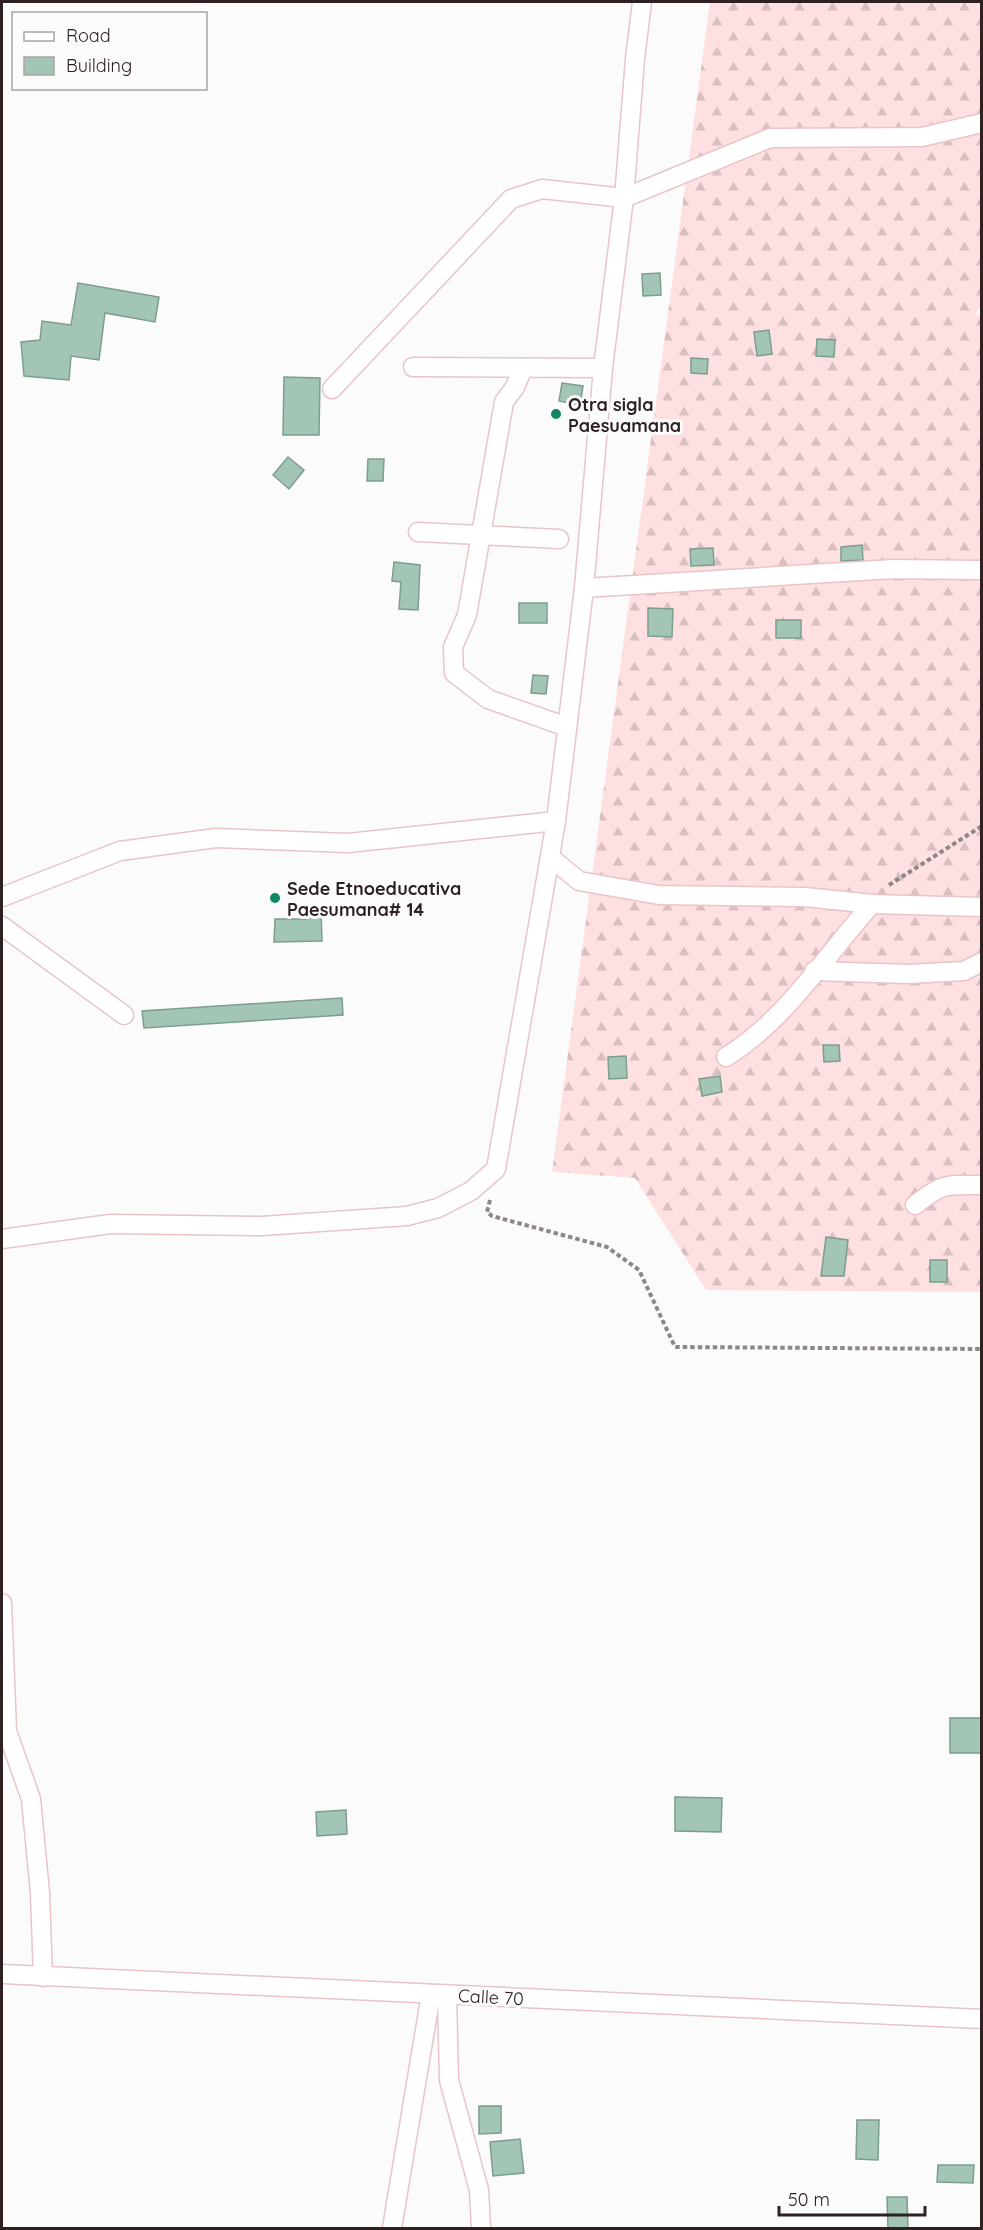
<svg xmlns="http://www.w3.org/2000/svg" width="983" height="2230" font-family="Quicksand,sans-serif">
	<defs>
		<pattern id="forest-firs" width="22" height="20" patternUnits="userSpaceOnUse" patternTransform="scale(1.5)"><rect width="22" height="20" fill="#fedfe2"/><path d="M5 1l3.5 6h-7zM16 11l3.5 6h-7z" fill="#dabfc2"/></pattern>
	</defs>
	<rect width="100%" height="100%" fill="#fbfbfb"/>
	<!-- forest -->
	<path fill="url(#forest-firs)" d="M710,2h271l1,304 -7,8 7,3 -1,975 -275,-2 -71,-112 -83,-6z"/>
	<!-- building -->
	<g fill="#a3c5b6" stroke="#7c9d8f" stroke-width="1.5">
		<path d="M660,273l1,22 -18,1 -1,-22z"/>
		<path d="M78,283l81,14 -4,25 -50,-9 -6,47 -28,-4 -2,24 -45,-4 -3,-34 19,-2 2,-19 29,4z"/>
		<path d="M769,330l3,24 -15,2 -3,-24z"/>
		<path d="M817,339l18,1 -1,17 -18,-1z"/>
		<path d="M691,358l17,1 -1,15 -16,-1z"/>
		<path d="M284,377l36,1 -1,57h-36z"/>
		<path d="M562,383l21,3 -3,19 -21,-4z"/>
		<path d="M288,457l16,13 -15,19 -16,-14z"/>
		<path d="M368,459h16l-1,22h-16z"/>
		<path d="M862,545l1,15 -22,1v-14z"/>
		<path d="M713,548l1,17 -23,1 -1,-17z"/>
		<path d="M394,562l26,3 -2,45 -19,-1 2,-27 -9,-1z"/>
		<rect x="519" y="603" width="28" height="20"/>
		<path d="M648,608l25,1 -1,28 -24,-1z"/>
		<rect x="776" y="620" width="25" height="18"/>
		<path d="M533,675l15,1 -2,18 -15,-1z"/>
		<path d="M306,912h15l1,29 -48,1 1,-23h31z"/>
		<path d="M342,998l1,17 -199,13 -2,-17z"/>
		<path d="M823,1045h16l1,16 -16,1z"/>
		<path d="M626,1056l1,22 -18,1 -1,-22z"/>
		<path d="M720,1076l2,16 -20,4 -3,-17z"/>
		<path d="M826,1237l22,3 -4,36h-23z"/>
		<rect x="930" y="1260" width="17" height="22"/>
		<rect x="950" y="1718" width="31" height="35"/>
		<path d="M675,1797l47,1 -1,34 -46,-1z"/>
		<path d="M346,1810l1,24 -30,2 -1,-24z"/>
		<path d="M479,2106h22v27l-22,1z"/>
		<path d="M857,2120h22l-1,40 -22,-1z"/>
		<path d="M520,2139l4,34 -31,3 -3,-34z"/>
		<path d="M938,2165h36l-1,18 -36,-1z"/>
		<path d="M887,2197h20l1,32h-20z"/>
	</g>
	<g fill="none" stroke-linecap="round" stroke-linejoin="round">
		<!-- street casing -->
		<g stroke="#eac4c8" stroke-width="21">
			<g id="street">
				<path d="M413,367l190,1"/>
				<path d="M523,368l-8,19 -11,15 -37,213 -14,32 1,26 34,26 79,28"/>
				<path d="M332,389l179,-190 31,-10 82,9 146,-60 152,-1 60,-14"/>
				<path d="M418,532l141,7"/>
				<path d="M584,588l309,-19 89,1"/>
				<path d="M550,857l29,24 80,14 146,2 67,7 110,3"/>
				<path d="M2,897l118,-46 96,-13 132,5 208,-22"/>
				<path d="M2,926l122,89"/>
				<path d="M814,971l95,3 55,-3 18,-9"/>
				<path d="M726,1057c61,-38 99,-101 146,-153"/>
				<path d="M915,1205c29,-23 31,-20 67,-20"/>
				<path d="M2,1239l108,-15 152,2 145,-10 31,-8 33,-17 25,-22 60,-348 28,-233 19,-220 21,-170 11,-139 7,-57"/>
				<path d="M2,1603l5,128 24,68 9,94 3,84"/>
				<path d="M2,1974l980,45"/>
				<path d="M447,1995l2,85 30,110 2,38"/>
				<path d="M392,2228l39,-234"/>
			</g>
		</g>
		<!-- path -->
		<g stroke="#8e8788" stroke-width="4" stroke-dasharray="4.5 3" stroke-linecap="butt">
			<path d="M889,885l93,-59"/>
			<path d="M490,1200l-3,12 5,4 115,31 32,23 36,77 307,2"/>
		</g>
		<!-- street -->
		<use href="#street" stroke="#fff" stroke-width="18"/>
	</g>
	<!-- markers -->
	<g fill="#138665" stroke="#fbfbfb" stroke-width="2">
		<circle cx="556" cy="414" r="6"/>
		<circle cx="275" cy="898" r="6"/>
	</g>
	<g text-anchor="middle" dominant-baseline="central" stroke-width="6" stroke-linejoin="round" paint-order="stroke">
		<!-- poi labels -->
		<g font-size="18" font-weight="bold" fill="#2e2122" stroke="#fbfbfb" text-anchor="start">
			<text x="568" y="404">Otra sigla<tspan x="568" dy="21">Paesuamana</tspan></text>
			<text x="287" y="888">Sede Etnoeducativa<tspan x="287" dy="21">Paesumana# 14</tspan></text>
		</g>
		<!-- street labels -->
		<g font-size="18" fill="#2e2122" stroke="#fbfbfb">
			<text transform="translate(491 1997) rotate(3)">Calle 70</text>
		</g>
	</g>
	<!-- border -->
	<rect width="983" height="2230" fill="none" stroke="#2e2122" stroke-width="6"/>
	<!-- legend -->
	<rect x="12" y="12" width="195" height="78" fill="#fbfbfb" stroke="#a9a4a4" stroke-width="1.5"/>
	<rect x="24" y="32" width="30" height="9" fill="#ffffff" stroke="#a9a4a4" stroke-width="1.5"/>
	<text x="66" y="42" font-size="18" fill="#2e2122">Road</text>
	<rect x="24" y="57" width="30" height="18" fill="#a3c5b6" stroke="#a9a4a4" stroke-width="1.5"/>
	<text x="66" y="72" font-size="18" fill="#2e2122">Building</text>
	<!-- scale -->
	<path d="M779 2206v9h146v-9" fill="none" stroke="#2e2122" stroke-width="3"/>
	<text x="788" y="2206" font-size="18" fill="#2e2122" stroke="#fbfbfb" stroke-width="4.5" paint-order="stroke">50 m</text>
</svg>
